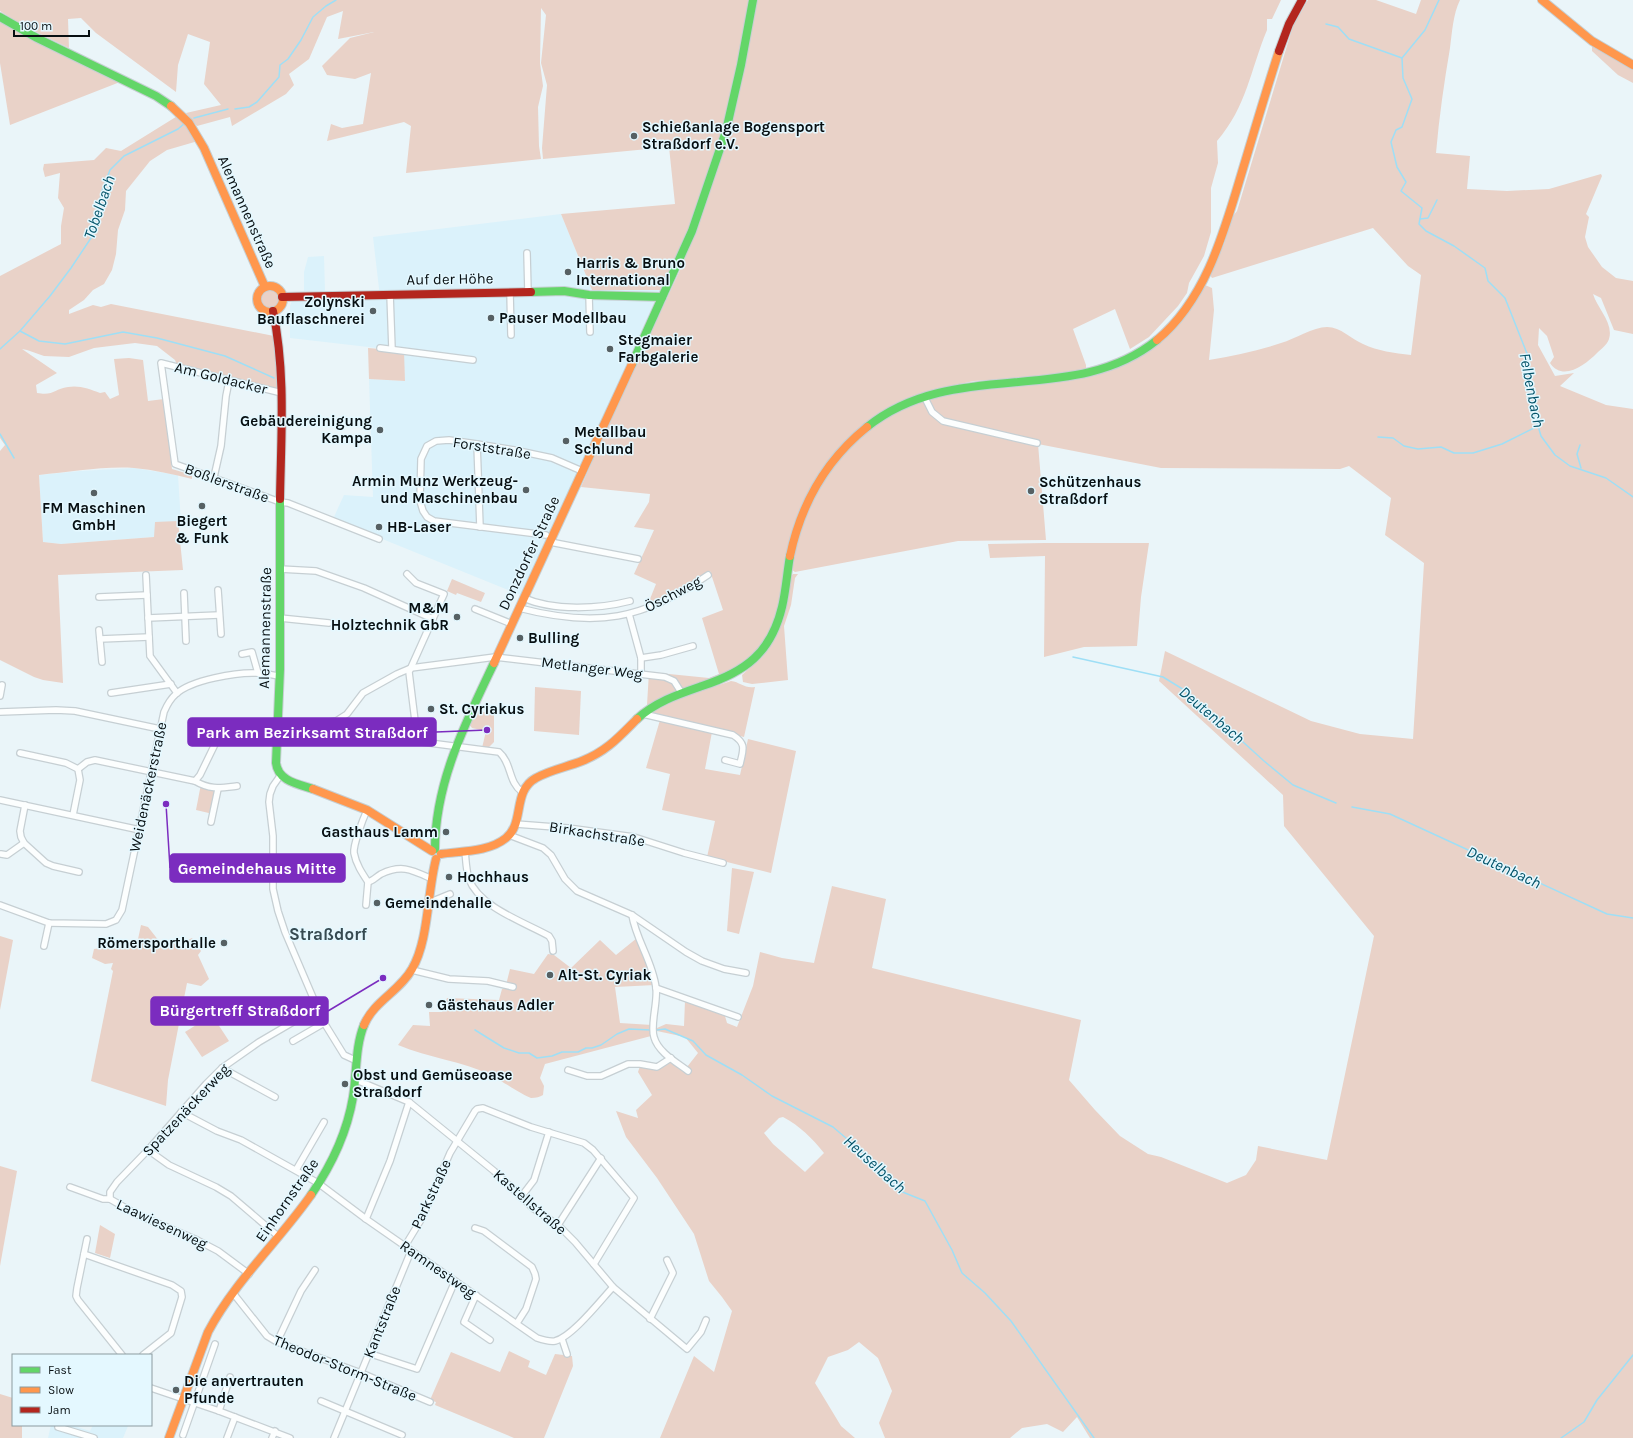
<svg xmlns="http://www.w3.org/2000/svg" width="1633" height="1438" font-family="Karla,sans-serif">
	<rect width="100%" height="100%" fill="#eaf5f9"/>
	<!-- built -->
	<g fill="#dbf2fb">
		<path d="M561,214l31,76h68l-137,306 -190,-77 11,-24 29,2 -4,-118 36,2 -2,-30 -113,-13v-32l3,-8 87,-1 -7,-60z"/>
		<path d="M324,256l1,35h-21v-19l4,-15z"/>
		<path d="M134,468l44,7 3,48 -3,-2 -24,16 -93,7 -18,-2 -4,-67 41,-4z"/>
		<path d="M51,1425h20l19,6 3,-6 35,1 -5,12h-75z"/>
	</g>
	<!-- green -->
	<g fill="#e9d2c8" fill-rule="evenodd">
		<path d="M0,0h1281l-9,19h-5v11c-17,41 -20,76 -50,111l1,22 -7,25v44l-7,24 -15,27 -2,10 -9,13 -29,31 -19,12 -15,-40 -42,20 13,36v5l-34,6 -78,5 -24,5 -23,6 -49,25 -66,67 -34,130 -18,37 -25,20 -67,23 -21,11 2,-33 60,6 10,-4 -17,-56 21,-8 -13,-39 -28,18 -30,14 -2,-4 6,-15 -22,-10 20,-44 -20,-3 15,-25 1,-8 -69,-7 26,-60 74,-159 1,-14 -3,-3 -19,39h-68l-31,-76 114,-10 -6,-57 -126,12 -1,-11 5,-63 -6,-22 5,-48 -5,-7 -1,55 3,23 -5,21 1,39 2,13 -135,14 5,-47 -7,-4 -77,19 4,-17 11,4 21,-4 8,-51 -16,6 -28,-4 -5,-9 28,-28 24,-6 -36,7 5,-28 -16,6 -18,42 -20,15 5,11 -8,9 -54,32 -2,-9 -33,9 -11,-13 35,-8 -17,-21 6,-42 -22,-8 -10,31 -2,27 -80,-59 -15,-15 -13,1 1,29 -47,-23 -22,-14z"/>
		<path d="M1308,0h68l40,14 5,-14h39c-7,14 -8,33 -10,48 -6,35 -11,70 -14,105l34,3 -3,33 40,2 42,-2 52,-15 1,2 -16,38 3,3 -4,20 3,10 14,20 14,11 17,3v53l-19,-4 -13,-32 -8,-4c4,14 21,29 16,45 -2,6 -8,10 -12,14 -12,12 -34,29 -47,10l4,-6 -7,-21 -8,-8 -1,17 17,31 19,-3 -14,13 46,19 27,4v1029h-543l-13,-21 -14,15 -16,-8 -25,4 -12,10h-125l-6,-15 13,-32 -14,-33 -19,-16 -11,8 -20,7 -13,26 26,43 14,12h-195l34,-82 20,16 18,-61 -10,-14 -13,-16 -15,-47 -37,-56 -31,-41 -10,-26 22,7 -2,-8 16,-15 -14,-23 2,-6 15,2 10,-2 7,-5 15,6 11,-14 -13,-16 -28,-6v-3l9,-4 18,2 1,-25 40,15 2,7 10,4 16,-41 7,-34 22,6 32,5 18,-77 54,13 -14,69 209,52 -12,60 26,30 25,26 28,18 13,3 66,26 19,-8 10,-15 2,-14 69,14 47,-224 -90,-110 -1,-31 -124,-114 6,-30 146,70 49,13 53,5 11,-176 -39,-28 6,-37 -42,-32 -9,3 -179,-1 -123,-24 8,96 -88,1 -163,31 -4,-3 5,-29 10,-28 13,-27 12,-17 14,-16 16,-17 20,-15 19,-10 42,-17 149,-18 78,-42 20,-21 16,-27 7,3 2,22 -5,50c24,-4 49,-9 72,-17 14,-4 32,-16 46,-16 14,0 24,12 36,17 15,7 31,9 48,11l10,-80 -13,-9 -35,-38 -161,50 -2,-3 14,-31 9,-28 4,-5 56,-185zM783,1117c17,9 29,21 41,36l-19,19 -32,-28 -9,-11 15,-15z"/>
		<path d="M0,21l30,17 90,44 -110,43 -10,-62z"/>
		<path d="M1592,45l41,25v13l-15,-8 -26,-24z"/>
		<path d="M179,115l19,26 -31,9 -17,11 -24,30 -1,19 -7,20 -2,24 -4,16 -8,14 -11,6 -9,10 -15,10v4l24,-9 8,2 10,-3 163,32 3,2 2,52 -102,-25 -2,-5 -18,-14 -22,-3 -41,5 -25,9 -25,-1 -17,-6 -5,-1 35,24 -21,12 1,8c17,3 17,-4 31,-6 11,-2 22,2 32,6l5,-1 5,7 9,-4 -5,-36 15,-1 14,2 5,41 16,-2 8,70 20,6v4c-19,-5 -38,-9 -58,-11 -30,-2 -64,4 -95,7l4,67 18,2 93,-7 1,-15 23,-1 5,49 -125,5 5,108 -20,-3 -9,-3 -34,-17v-209l5,-6 -5,-7v-162l61,-32v-18l3,-18 -6,-10 2,-25 -15,4 -2,-8 1,-5 50,-4 12,-12 15,3z"/>
		<circle cx="270" cy="299" r="10"/>
		<path d="M368,348l36,3 1,30 -36,-2z"/>
		<path d="M1045,543h104l-8,54 -4,49 -53,1 -40,10 1,-101 -55,2 -2,-14z"/>
		<path d="M793,574h5l-3,4 -4,27 -7,21 4,54 -36,4 -9,-2 -1,-7 21,-19 27,-78z"/>
		<path d="M452,579l33,14 -4,9 -24,-9 -1,2 -9,-4z"/>
		<path d="M731,681c9,1 14,8 24,6l-11,50 -94,-23c22,-20 54,-23 81,-33z"/>
		<path d="M535,687l46,4 -2,44 -45,-4z"/>
		<path d="M479,711l15,3v28l-7,7 -5,-1 4,-17 -14,-3 -3,-4 5,-10z"/>
		<path d="M660,720l52,12 -7,37 35,6 8,-36 48,12 -25,122 -64,-16 8,-36 -53,-11 8,-36 -24,-6z"/>
		<path d="M201,784l17,5 -5,25 -17,-4z"/>
		<path d="M732,868l22,4 -15,62 -12,-3z"/>
		<path d="M141,925l7,2 11,14 5,-1 22,8 2,-8 4,-2 9,13 -3,4 11,24 -8,7 -14,-3 -19,97 -2,26 -75,-25 22,-110 -2,-2 2,-6 -8,1 -13,-6 2,-9 43,-5z"/>
		<path d="M0,936l13,4 -13,70z"/>
		<path d="M637,938l18,47 -40,2 5,36 32,2 -1,11 -106,28 -5,14 4,8 -1,9c-3,2 -7,3 -12,3 -7,-2 -31,-18 -40,-23 -29,-14 -62,-17 -93,-30l15,-20 17,1 -1,-14h13l5,-14 52,2 3,-11h3l5,-20 24,5 14,-20 6,1 17,13 29,-28 16,15z"/>
		<path d="M212,1015l17,26 -27,16 -17,-25z"/>
		<path d="M0,1166l17,5 -17,95z"/>
		<path d="M100,1225l15,9 -5,24 -15,-5z"/>
		<path d="M509,1351l21,10 -2,6 18,8 9,-21 17,2 1,10 -29,72h-30l-79,-33 1,-3 -6,-2 21,-48 49,20z"/>
		<path d="M0,1394l13,4v27h9v13h-22z"/>
	</g>
	<g fill="none" stroke-linecap="round" stroke-linejoin="round">
		<!-- stream -->
		<g stroke="#9edff6" stroke-width="1.5">
			<path d="M1439,0l-14,30 -23,28 1,20 9,21 -10,28 -6,3 -5,12 6,25 9,15 -5,9 21,17 -3,16 7,7 28,15 31,22 3,13 17,17 23,58 8,63 5,17 14,19 15,11 36,12 27,19"/>
			<path d="M1326,24l12,3 11,12 53,19"/>
			<path d="M235,109l14,-2 8,-5 22,-25 1,-12 8,-6 13,-19 12,-23 13,-11 10,-6"/>
			<path d="M194,118l34,-9"/>
			<path d="M1420,219l8,-1 9,-18"/>
			<path d="M20,331l19,10 26,3 58,-12 34,6 68,18 49,22"/>
			<path d="M0,349l20,-18 30,-35 21,-28 20,-30 11,-47 8,-21 14,-14 54,-27 7,-6"/>
			<path d="M0,434l14,24"/>
			<path d="M1378,437l15,1 11,8 14,3 23,-2 13,6h19l29,-9 36,-18"/>
			<path d="M1580,445l-3,9 4,14"/>
			<path d="M1073,657l90,20 26,16 75,68 29,24 43,18"/>
			<path d="M1352,807l38,7 217,100 26,4"/>
			<path d="M475,1030l29,18 15,5h10l8,5 15,-2 10,-4h16l8,-4h6l9,-3 16,-11 12,-5 22,1"/>
			<path d="M657,1030l8,-1 28,12 13,14 36,20 30,21 61,31 47,40 20,24 25,10 27,49 10,23 23,20 26,28 83,117"/>
			<path d="M1561,1438l23,-16 13,-22 36,-45"/>
		</g>
		<!-- street casing -->
		<g stroke="#c6cfd3" stroke-width="8">
			<g id="street">
				<path d="M527,253l1,39"/>
				<path d="M510,292l1,43"/>
				<path d="M390,294l2,55"/>
				<path d="M589,295l1,37"/>
				<path d="M380,348l93,12"/>
				<path d="M282,393l-121,-30 14,101 105,38 8,1 91,36"/>
				<path d="M924,396l8,16 11,9 94,22"/>
				<path d="M477,444l3,83"/>
				<path d="M214,477l7,-31 5,-50 3,-15"/>
				<path d="M546,535l-112,-14 -7,-4 -4,-6 -3,-10 1,-42 6,-13 9,-5 13,-1 28,4 37,6 38,8 30,13"/>
				<path d="M550,542l88,17"/>
				<path d="M280,569l36,2 48,17 69,31"/>
				<path d="M407,574l9,9 28,11 -35,78 8,65 5,5 77,10c13,11 9,30 23,40"/>
				<path d="M146,575l4,81 27,37"/>
				<path d="M218,590l3,44"/>
				<path d="M184,593l2,48"/>
				<path d="M99,597l48,-2"/>
				<path d="M524,598c29,13 75,11 106,3"/>
				<path d="M519,608c77,20 124,12 189,-33"/>
				<path d="M475,609l37,15"/>
				<path d="M629,614l12,44v16"/>
				<path d="M148,618l71,-3"/>
				<path d="M280,618l49,5"/>
				<path d="M99,630l3,32"/>
				<path d="M100,639l49,-2"/>
				<path d="M242,654l10,-2 6,21"/>
				<path d="M641,658l20,-3 32,-9"/>
				<path d="M111,693l60,-9"/>
				<path d="M0,696l2,-11"/>
				<path d="M0,712l56,-2 19,1 85,18"/>
				<path d="M643,714l90,21c14,9 10,15 7,29l-15,-4"/>
				<path d="M278,730l58,-9 11,-7 16,-21 34,-19 14,-6 54,-7 30,-4 170,20 9,4 7,11"/>
				<path d="M20,753l46,10 12,6 2,11 -7,35"/>
				<path d="M78,769l9,-7 8,-2 100,21 5,-6 17,-35"/>
				<path d="M280,776l-7,10 -3,8 -1,8 4,34v53l5,22 7,21 38,89 21,34 13,6"/>
				<path d="M195,781c15,9 25,7 42,5"/>
				<path d="M0,800l140,30"/>
				<path d="M25,805l-5,26 1,6 3,6 22,20 7,3 26,6"/>
				<path d="M367,810c-4,9 -14,35 -13,43 2,11 8,20 14,29 5,-1 8,-5 13,-8 21,-10 31,-4 51,5"/>
				<path d="M211,822l7,-33"/>
				<path d="M516,824l52,4 66,9 50,16 39,10"/>
				<path d="M509,835l34,13 8,7 14,24 12,12 55,24 54,37 16,9 22,8 22,4"/>
				<path d="M465,851c1,9 1,19 4,28 10,28 55,43 80,57l3,5 1,10"/>
				<path d="M1,854l6,1 17,-12"/>
				<path d="M428,903l22,-9"/>
				<path d="M0,905l49,18 57,1 10,-4 6,-10 42,-198c3,-7 6,-13 12,-18 15,-14 61,-22 81,-21 7,0 15,2 22,3"/>
				<path d="M366,905l2,-23"/>
				<path d="M632,915c4,25 21,47 24,73 2,14 -6,37 -2,49 4,15 22,25 34,34"/>
				<path d="M44,946l5,-23"/>
				<path d="M412,970l37,9 39,2 25,6"/>
				<path d="M656,988l82,29"/>
				<path d="M293,1041l31,-18"/>
				<path d="M222,1068l53,29"/>
				<path d="M568,1070l19,6h14l27,-12h12l17,3 14,-9"/>
				<path d="M354,1079l55,23 85,69 40,38 24,16 17,17 38,45 74,62 14,-17 5,-12"/>
				<path d="M181,1112l36,19 24,9 77,43 48,36 171,119c6,2 12,4 18,3 17,-4 45,-40 58,-54"/>
				<path d="M148,1150l21,15 47,22 15,9 48,41"/>
				<path d="M296,1170l28,-48"/>
				<path d="M70,1187l33,12h7l26,15 61,26 21,11 31,23"/>
				<path d="M521,1197l13,-17 15,-48"/>
				<path d="M110,1199v-7l7,-10 31,-32 58,-66 16,-16 37,-26 58,-34"/>
				<path d="M366,1219l24,-58 19,-59"/>
				<path d="M558,1225l43,-67"/>
				<path d="M475,1228l9,3 48,36 3,7 1,5 -10,30 -9,14"/>
				<path d="M87,1239l-10,49 -1,8 2,4 44,55"/>
				<path d="M405,1246l17,-28 28,-65 25,-42 2,-2 6,-1 48,19 53,16 9,7 41,48 -40,66"/>
				<path d="M84,1254l88,31 9,6 1,6 -11,36 -28,22"/>
				<path d="M233,1293l34,43 10,6 84,31 69,29"/>
				<path d="M476,1295l-12,27 26,18"/>
				<path d="M650,1319l23,-46 -6,-13"/>
				<path d="M562,1339l5,15"/>
				<path d="M277,1342l24,-51 14,-21"/>
				<path d="M368,1353l49,16 38,-88"/>
				<path d="M151,1388l68,23 71,27"/>
				<path d="M321,1401l81,34"/>
				<path d="M219,1411l11,-34"/>
				<path d="M58,1427l36,11"/>
				<path d="M183,1435l32,-91"/>
				<path d="M227,1438l8,-21"/>
				<path d="M272,1438l3,-7"/>
				<path d="M334,1438l77,-187"/>
			</g>
		</g>
		<!-- fast casing -->
		<g stroke="#c6cfd3" stroke-width="10">
			<g id="fast">
				<path d="M0,17l37,21 119,58 15,10"/>
				<path d="M531,292l33,-1 25,4 73,2"/>
				<path d="M632,364l60,-133 34,-100 15,-66 12,-65"/>
				<path d="M867,427c88,-71 206,-19 290,-87"/>
				<path d="M280,499v170l-4,94c2,18 22,21 37,26"/>
				<path d="M637,719c18,-17 42,-25 65,-33 43,-14 69,-33 80,-79 4,-17 5,-34 8,-51"/>
				<path d="M435,849c0,-67 31,-127 59,-186"/>
				<path d="M311,1195c20,-29 36,-62 42,-98 4,-24 2,-50 11,-72"/>
			</g>
		</g>
		<!-- slow casing -->
		<g stroke="#c6cfd3" stroke-width="10">
			<g id="slow">
				<path d="M1542,0l50,41 41,24"/>
				<path d="M171,106l18,17 15,25 61,139"/>
				<circle cx="270" cy="299" r="13"/>
				<path d="M1157,340c52,-43 69,-116 88,-178 11,-37 22,-74 34,-111"/>
				<path d="M790,556c11,-52 36,-96 77,-129"/>
				<path d="M494,663l138,-299"/>
				<path d="M313,789l54,21 65,41"/>
				<path d="M441,854c21,-3 48,-2 65,-16 19,-15 6,-47 30,-60 14,-8 31,-11 46,-17 25,-10 37,-24 55,-42"/>
				<path d="M364,1025c10,-24 36,-34 48,-56 17,-29 15,-76 24,-110"/>
				<path d="M169,1438l39,-106c27,-51 70,-90 103,-137"/>
			</g>
		</g>
		<!-- jam casing -->
		<g stroke="#c6cfd3" stroke-width="10">
			<g id="jam">
				<path d="M1279,51l10,-27 13,-24"/>
				<path d="M282,297l249,-5"/>
				<path d="M273,311c13,63 8,125 7,188"/>
			</g>
		</g>
		<!-- street -->
		<use href="#street" stroke="#fcfefe" stroke-width="5.5"/>
		<!-- fast -->
		<use href="#fast" stroke="#63d668" stroke-width="8"/>
		<!-- slow -->
		<use href="#slow" stroke="#ff974d" stroke-width="8"/>
		<!-- jam -->
		<use href="#jam" stroke="#b3261e" stroke-width="8"/>
	</g>
	<!-- markers -->
	<g fill="#566063" stroke="#e4f8ff" stroke-width="1.5">
		<circle cx="634" cy="136" r="4"/>
		<circle cx="568" cy="272" r="4"/>
		<circle cx="373" cy="311" r="4"/>
		<circle cx="491" cy="318" r="4"/>
		<circle cx="610" cy="349" r="4"/>
		<circle cx="380" cy="430" r="4"/>
		<circle cx="566" cy="441" r="4"/>
		<circle cx="526" cy="490" r="4"/>
		<circle cx="1031" cy="491" r="4"/>
		<circle cx="94" cy="493" r="4"/>
		<circle cx="202" cy="506" r="4"/>
		<circle cx="379" cy="527" r="4"/>
		<circle cx="457" cy="617" r="4"/>
		<circle cx="520" cy="638" r="4"/>
		<circle cx="431" cy="709" r="4"/>
		<circle cx="446" cy="832" r="4"/>
		<circle cx="449" cy="877" r="4"/>
		<circle cx="377" cy="903" r="4"/>
		<circle cx="224" cy="943" r="4"/>
		<circle cx="550" cy="975" r="4"/>
		<circle cx="429" cy="1005" r="4"/>
		<circle cx="345" cy="1084" r="4"/>
		<circle cx="176" cy="1390" r="4"/>
	</g>
	<g text-anchor="middle" dominant-baseline="central" stroke-width="3" stroke-linejoin="round" paint-order="stroke">
		<!-- poi labels -->
		<g font-size="15" font-weight="bold" fill="#070f12" stroke="#e4f8ff" text-anchor="start">
			<text x="642" y="127">Schießanlage Bogensport<tspan x="642" dy="17">Straßdorf e.V.</tspan></text>
			<text x="576" y="263">Harris &amp; Bruno<tspan x="576" dy="17">International</tspan></text>
			<text x="365" y="302" text-anchor="end">Zolynski<tspan x="365" dy="17">Bauflaschnerei</tspan></text>
			<text x="499" y="318">Pauser Modellbau</text>
			<text x="618" y="340">Stegmaier<tspan x="618" dy="17">Farbgalerie</tspan></text>
			<text x="372" y="421" text-anchor="end">Gebäudereinigung<tspan x="372" dy="17">Kampa</tspan></text>
			<text x="574" y="432">Metallbau<tspan x="574" dy="17">Schlund</tspan></text>
			<text x="518" y="481" text-anchor="end">Armin Munz Werkzeug-<tspan x="518" dy="17">und Maschinenbau</tspan></text>
			<text x="1039" y="482">Schützenhaus<tspan x="1039" dy="17">Straßdorf</tspan></text>
			<text x="94" y="508" text-anchor="middle">FM Maschinen<tspan x="94" dy="17">GmbH</tspan></text>
			<text x="202" y="521" text-anchor="middle">Biegert<tspan x="202" dy="17">&amp; Funk</tspan></text>
			<text x="387" y="527">HB-Laser</text>
			<text x="449" y="608" text-anchor="end">M&amp;M<tspan x="449" dy="17">Holztechnik GbR</tspan></text>
			<text x="528" y="638">Bulling</text>
			<text x="439" y="709">St. Cyriakus</text>
			<text x="438" y="832" text-anchor="end">Gasthaus Lamm</text>
			<text x="457" y="877">Hochhaus</text>
			<text x="385" y="903">Gemeindehalle</text>
			<text x="216" y="943" text-anchor="end">Römersporthalle</text>
			<text x="558" y="975">Alt-St. Cyriak</text>
			<text x="437" y="1005">Gästehaus Adler</text>
			<text x="353" y="1075">Obst und Gemüseoase<tspan x="353" dy="17">Straßdorf</tspan></text>
			<text x="184" y="1381">Die anvertrauten<tspan x="184" dy="17">Pfunde</tspan></text>
		</g>
		<!-- street labels -->
		<g font-size="15" fill="#070f12" stroke="#e4f8ff">
			<text transform="translate(247 212) rotate(66)">Alemannenstraße</text>
			<text transform="translate(450 279) rotate(-1)">Auf der Höhe</text>
			<text transform="translate(221 378) rotate(14)">Am Goldacker</text>
			<text transform="translate(492 448) rotate(9)">Forststraße</text>
			<text transform="translate(227 483) rotate(20)">Boßlerstraße</text>
			<text transform="translate(529 553) rotate(-65)">Donzdorfer Straße</text>
			<text transform="translate(673 594) rotate(-27)">Öschweg</text>
			<text transform="translate(265 628) rotate(-89)">Alemannenstraße</text>
			<text transform="translate(592 668) rotate(7)">Metlanger Weg</text>
			<text transform="translate(148 787) rotate(-78)">Weidenäckerstraße</text>
			<text transform="translate(597 834) rotate(9)">Birkachstraße</text>
			<text transform="translate(186 1110) rotate(-47)">Spatzenäckerweg</text>
			<text transform="translate(431 1194) rotate(-65)">Parkstraße</text>
			<text transform="translate(287 1200) rotate(-55)">Einhornstraße</text>
			<text transform="translate(530 1202) rotate(41)">Kastellstraße</text>
			<text transform="translate(162 1224) rotate(25)">Laawiesenweg</text>
			<text transform="translate(438 1269) rotate(35)">Ramnestweg</text>
			<text transform="translate(382 1322) rotate(-68)">Kantstraße</text>
			<text transform="translate(345 1368) rotate(22)">Theodor-Storm-Straße</text>
		</g>
		<!-- water labels -->
		<g font-size="16" font-style="italic" fill="#045369" stroke="#e4f8ff">
			<text transform="translate(99 207) rotate(-71)">Tobelbach</text>
			<text transform="translate(1532 390) rotate(79)">Felbenbach</text>
			<text transform="translate(1212 715) rotate(40)">Deutenbach</text>
			<text transform="translate(1504 867) rotate(25)">Deutenbach</text>
			<text transform="translate(875 1164) rotate(42)">Heuselbach</text>
		</g>
		<!-- quarter labels -->
		<g font-size="17" font-weight="bold" fill="#364a51" stroke="#e4f8ff">
			<text x="328" y="934">Straßdorf</text>
		</g>
	</g>
	<!-- callouts -->
	<path fill="none" stroke="#7b2cbf" stroke-width="1.5" d="M487 730L436 732M166 804L170 868M383 978L328 1011"/>
	<g fill="#7b2cbf" stroke="#e4f8ff" stroke-width="1.5">
		<circle cx="487" cy="730" r="4"/>
		<circle cx="166" cy="804" r="4"/>
		<circle cx="383" cy="978" r="4"/>
	</g>
	<g fill="#7b2cbf" stroke="#7b2cbf" stroke-width="1.5">
		<rect x="188" y="718" width="248" height="28" rx="4"/>
		<rect x="170" y="854" width="175" height="28" rx="4"/>
		<rect x="151" y="997" width="177" height="28" rx="4"/>
	</g>
	<g font-size="16" text-anchor="middle" font-weight="bold" fill="#fff">
		<text x="312" y="738">Park am Bezirksamt Straßdorf</text>
		<text x="257" y="874">Gemeindehaus Mitte</text>
		<text x="240" y="1016">Bürgertreff Straßdorf</text>
	</g>
	<!-- legend -->
	<rect x="12" y="1354" width="140" height="72" fill="#e4f8ff" stroke="#8c9ba0"/>
	<rect x="20" y="1367" width="20" height="6" fill="#63d668" stroke="#8c9ba0"/>
	<text x="48" y="1374" font-size="12" fill="#070f12">Fast</text>
	<rect x="20" y="1387" width="20" height="6" fill="#ff974d" stroke="#8c9ba0"/>
	<text x="48" y="1394" font-size="12" fill="#070f12">Slow</text>
	<rect x="20" y="1407" width="20" height="6" fill="#b3261e" stroke="#8c9ba0"/>
	<text x="48" y="1414" font-size="12" fill="#070f12">Jam</text>
	<!-- scale -->
	<path d="M14 30v6h75v-6" fill="none" stroke="#070f12" stroke-width="2"/>
	<text x="20" y="30" font-size="12" fill="#070f12" stroke="#e4f8ff" stroke-width="3" paint-order="stroke">100 m</text>
</svg>
